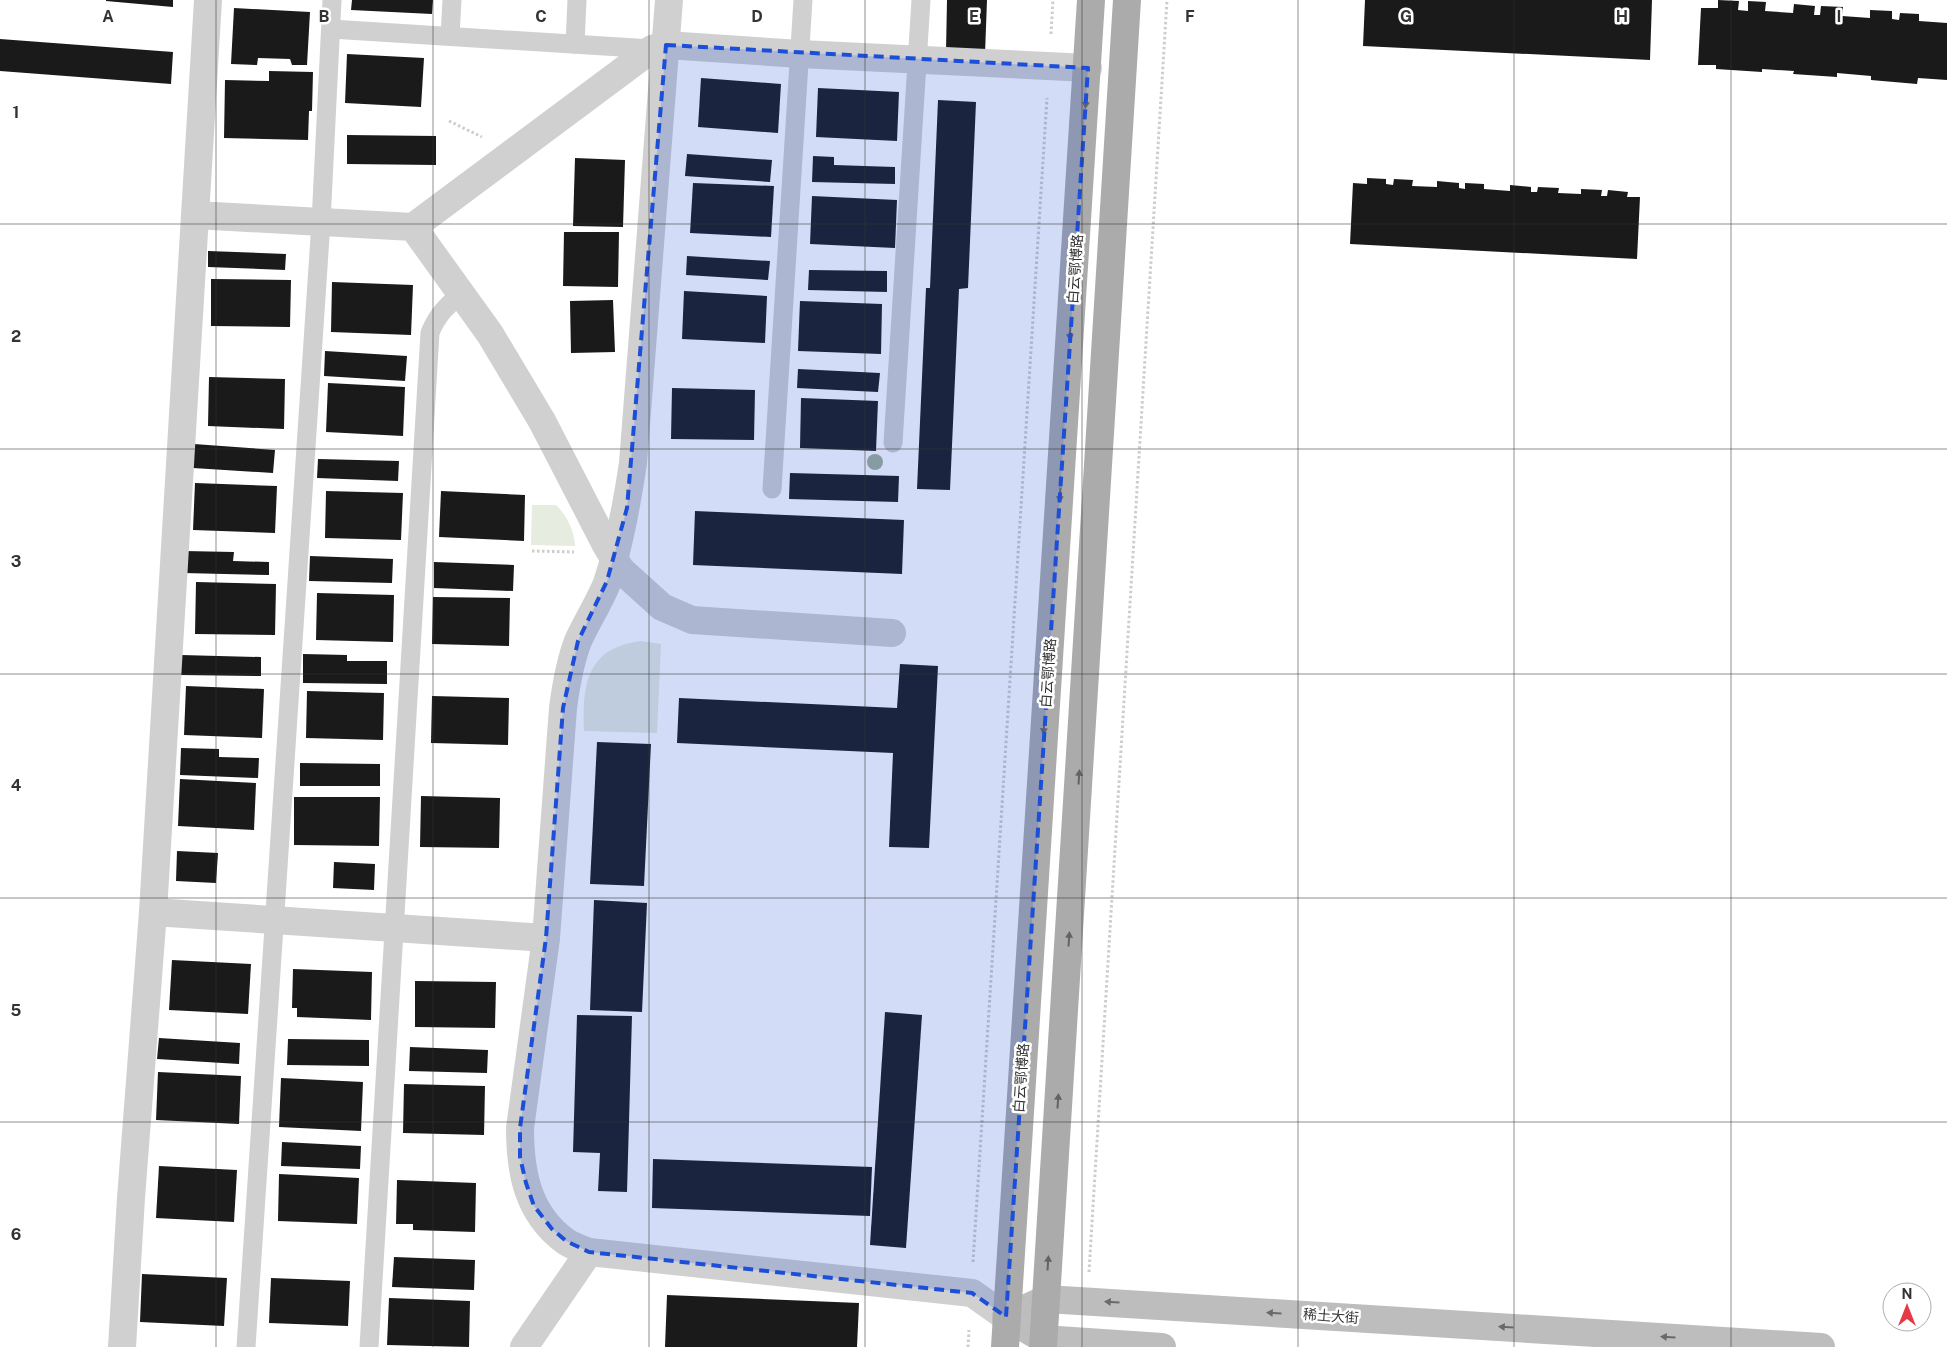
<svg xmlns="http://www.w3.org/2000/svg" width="1947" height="1347" font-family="'Public Sans','Noto Sans SC',sans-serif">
	<rect width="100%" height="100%" fill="#fff"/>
	<!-- green -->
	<g fill="#e6ecdf">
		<path d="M532,505h24c11,11 18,25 19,41l-44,-1z"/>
		<path d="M641,641l20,3 -4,89 -73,-2c-2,-46 2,-83 57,-90z"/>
	</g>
	<!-- building -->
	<g fill="#1a1a1a">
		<path d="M106,0h67v7l-67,-6z"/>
		<path d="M352,0h81l-1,14 -81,-4z"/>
		<path d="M947,0h40l-2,54 -39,-2z"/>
		<path d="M1365,0h287l-2,60 -287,-14z"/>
		<path d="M1718,0l21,1 -1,9 10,1v-10l18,1 -1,9 28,2 1,-9 21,2 -1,9h6l1,-9 22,1 -1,9 28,2v-8l22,1v8l7,1 1,-7 19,1v7l28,2v57l-29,-2 -1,6 -46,-4v-4l-34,-3v4l-44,-3 1,-3 -32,-2v3l-46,-3v-4h-18l3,-57h17z"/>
		<path d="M234,8l76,4 -3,53h-15l-2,-6 -32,-1 -1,7 -26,-1z"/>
		<path d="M0,39l173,13 -2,32 -171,-13z"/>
		<path d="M347,54l77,4 -3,49 -76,-4z"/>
		<path d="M269,71l44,1 -1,39h-3l-1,29 -84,-2 1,-58 44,1z"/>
		<path d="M701,78l80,6 -3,49 -80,-6z"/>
		<path d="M818,88l81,4 -2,49 -81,-4z"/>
		<path d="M938,100l38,2 -8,186 -9,1 -9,201 -33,-1 9,-201h4z"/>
		<path d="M347,135l89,1v29l-89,-1z"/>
		<path d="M687,154l85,6 -2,22 -85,-6z"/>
		<path d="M813,156l21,1v8l61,2v17l-83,-2z"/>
		<path d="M575,158l50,2 -2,67 -50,-1z"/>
		<path d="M1367,178l19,1v5l7,1 1,-6 19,1 -1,6 25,1v-6l22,2v5l6,1v-6l19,1v5l26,2v-6l21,2v5h6l1,-5 21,1 -1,5 23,1v-5l21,1 -1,6h6l1,-6 20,2 -1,5h13l-3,62 -287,-15 3,-61 14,1z"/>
		<path d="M693,183l81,3 -3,51 -81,-4z"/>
		<path d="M812,196l85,4 -2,48 -85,-4z"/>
		<path d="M564,232h55l-1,55 -55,-1z"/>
		<path d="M208,251l78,3 -1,16 -77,-3z"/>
		<path d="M687,256l83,5 -2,19 -82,-5z"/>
		<path d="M809,270l78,1v21l-79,-2z"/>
		<path d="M211,279l80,1 -1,47 -79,-1z"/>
		<path d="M332,282l81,3 -2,50 -80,-3z"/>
		<path d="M684,291l83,5 -2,47 -83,-4z"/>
		<path d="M613,300l2,52 -44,1 -1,-52z"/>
		<path d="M800,301l82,3 -1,50 -83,-3z"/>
		<path d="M325,351l82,5 -2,25 -81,-5z"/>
		<path d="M798,369l82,4 -2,19 -81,-4z"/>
		<path d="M209,377l76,2 -1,50 -76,-3z"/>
		<path d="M328,383l77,4 -2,49 -77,-4z"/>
		<path d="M672,388l83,2 -1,50 -83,-1z"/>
		<path d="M801,398l77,3 -2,50 -76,-3z"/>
		<path d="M194,444l81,6 -2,23 -80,-5z"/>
		<path d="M318,459l81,2 -1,20 -81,-3z"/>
		<path d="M790,473l109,3 -1,26 -109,-3z"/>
		<path d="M195,483l82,3 -2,47 -82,-3z"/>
		<path d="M326,491l77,2 -2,47 -76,-2z"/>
		<path d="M441,491l84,4 -1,46 -85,-4z"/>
		<path d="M695,511l209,9 -2,54 -209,-9z"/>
		<path d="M184,551l50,1 -1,9 36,1v13l-86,-2z"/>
		<path d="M310,556l83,3 -1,24 -83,-2z"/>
		<path d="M434,562l80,3 -1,26 -79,-3z"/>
		<path d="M196,582l80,2 -1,51 -80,-1z"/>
		<path d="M317,593l77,2 -1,47 -77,-2z"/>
		<path d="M433,597l77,1 -1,48 -77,-2z"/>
		<path d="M303,654l44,1v6h40v23l-84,-1z"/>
		<path d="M181,655l80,2v19l-81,-1z"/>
		<path d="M900,664l38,2 -9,182 -40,-1 4,-94 -216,-10 2,-45 218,10z"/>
		<path d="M186,686l78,3 -2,49 -78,-3z"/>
		<path d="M307,691l77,2 -1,47 -77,-2z"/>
		<path d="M432,696l77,2 -1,47 -77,-2z"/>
		<path d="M597,742l54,2 -7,142 -54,-2z"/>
		<path d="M181,748l38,1v8l40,1 -1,20 -78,-3z"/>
		<path d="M300,763l80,1v22h-80z"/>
		<path d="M180,779l76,4 -2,47 -76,-4z"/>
		<path d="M421,796l79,2 -1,50 -79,-1z"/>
		<path d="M294,797h86l-1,49 -85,-1z"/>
		<path d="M177,851l41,2 -2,30 -40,-2z"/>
		<path d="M334,862l41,2 -1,26 -41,-2z"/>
		<path d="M594,900l53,3 -5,109 -52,-2z"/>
		<path d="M172,960l79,4 -3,50 -79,-4z"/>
		<path d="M293,969l79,3 -1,48 -74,-3v-9h-5z"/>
		<path d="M415,981l81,1 -1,46 -80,-1z"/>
		<path d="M885,1012l37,3 -16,233 -36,-3z"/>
		<path d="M577,1015l55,1 -5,176 -29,-1 2,-38 -27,-1z"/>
		<path d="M159,1038l81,5 -1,21 -82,-5z"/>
		<path d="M288,1039l81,1v26l-82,-1z"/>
		<path d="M410,1047l78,3 -1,23 -78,-2z"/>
		<path d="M158,1072l83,4 -2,48 -83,-4z"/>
		<path d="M281,1078l82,4 -2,49 -82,-4z"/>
		<path d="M404,1084l81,2 -1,49 -81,-2z"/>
		<path d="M282,1142l79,4 -1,23 -79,-3z"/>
		<path d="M653,1159l219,8 -2,49 -218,-8z"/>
		<path d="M159,1166l78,4 -3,52 -78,-4z"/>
		<path d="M279,1174l80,4 -2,46 -79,-3z"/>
		<path d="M397,1180l79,3 -1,49 -62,-2v-6h-17z"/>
		<path d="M394,1257l81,3 -1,30 -82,-3z"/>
		<path d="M142,1274l85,4 -3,48 -84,-4z"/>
		<path d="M271,1278l79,3 -2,45 -79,-3z"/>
		<path d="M667,1295l192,8 -2,44h-192z"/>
		<path d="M389,1298l81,3 -1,46 -82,-2z"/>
	</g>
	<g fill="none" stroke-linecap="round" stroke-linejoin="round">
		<!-- path -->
		<g stroke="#cdcdcd" stroke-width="3" stroke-dasharray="2.5 2.5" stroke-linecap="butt">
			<path d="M1051,34l2,-34"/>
			<path d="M449,121l33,16"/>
			<path d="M532,551l42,1"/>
			<path d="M973,1262l74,-1164"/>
			<path d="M1089,1272l78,-1272"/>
			<path d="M968,1347l1,-17"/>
		</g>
		<!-- lane -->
		<g stroke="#d0d0d0" stroke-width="19">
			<path d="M331,29l321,20"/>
			<path d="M450,36l2,-36"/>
			<path d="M575,44l2,-44"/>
			<path d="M893,443l28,-443"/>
			<path d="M772,489l31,-489"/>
			<path d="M246,1347l75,-1125 11,-222"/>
			<path d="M369,1347l61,-1014c7,-18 17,-27 31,-40"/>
		</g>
		<!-- street -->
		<g stroke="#d0d0d0" stroke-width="28">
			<path d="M669,0l-36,463c-6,40 -13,81 -26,120 -8,20 -20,38 -29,58 -8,21 -12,44 -15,67l-17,230 -26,190c0,43 7,85 45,113 7,5 16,8 24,11l383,41 34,24"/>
			<path d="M195,215l218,12 77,107 52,87 64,124 15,25 41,37 30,13 200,13"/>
			<path d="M413,227l239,-178 14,-4 134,9 288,14"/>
			<path d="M153,912l393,26"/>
			<path d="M122,1347l9,-149 22,-286 55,-912"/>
			<path d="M524,1347l65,-95"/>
		</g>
		<!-- secondary -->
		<g stroke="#bdbdbd" stroke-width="28">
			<path d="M1006,1317l40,-18 775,48"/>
			<path d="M1006,1317l37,22 119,8"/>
		</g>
		<!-- primary -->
		<g stroke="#ababab" stroke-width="28">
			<path d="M1005,1347l86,-1347"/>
			<path d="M1043,1347l84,-1347"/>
		</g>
	</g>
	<!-- trees -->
	<circle fill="#a2b095" cx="875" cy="462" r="8"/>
	<!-- one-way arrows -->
	<defs><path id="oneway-solid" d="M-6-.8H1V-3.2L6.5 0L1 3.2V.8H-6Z" transform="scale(1.25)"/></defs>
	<g fill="#636363">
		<use href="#oneway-solid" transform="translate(1086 101) rotate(94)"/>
		<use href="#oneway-solid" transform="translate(1070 333) rotate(94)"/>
		<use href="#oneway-solid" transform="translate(1060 495) rotate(94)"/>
		<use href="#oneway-solid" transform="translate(1044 727) rotate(94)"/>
		<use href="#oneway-solid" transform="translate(1079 777) rotate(-86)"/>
		<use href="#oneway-solid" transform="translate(1069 939) rotate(-86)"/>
		<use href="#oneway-solid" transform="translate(1058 1101) rotate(-86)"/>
		<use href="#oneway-solid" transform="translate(1048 1263) rotate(-86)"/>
	</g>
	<g fill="#6a6a6a">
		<use href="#oneway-solid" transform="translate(1112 1302) rotate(-176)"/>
		<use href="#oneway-solid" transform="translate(1274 1313) rotate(-176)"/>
		<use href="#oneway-solid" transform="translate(1506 1327) rotate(-176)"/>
		<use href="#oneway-solid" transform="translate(1668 1337) rotate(-176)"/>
	</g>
	<!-- marked area -->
	<path fill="#1d4ed8" fill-opacity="0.2" stroke="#1d4ed8" stroke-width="4" stroke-dasharray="10 6" stroke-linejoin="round" d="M666,45l422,23 -82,1249 -34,-24 -383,-41 -23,-11 -14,-12 -18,-23 -8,-23 -6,-26v-29l26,-190 17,-230 15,-67 29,-60 20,-73z"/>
	<!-- grid -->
	<path fill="none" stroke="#333" stroke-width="1" stroke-opacity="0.55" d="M216,0v1347M433,0v1347M649,0v1347M865,0v1347M1082,0v1347M1298,0v1347M1514,0v1347M1731,0v1347M0,224h1947M0,449h1947M0,674h1947M0,898h1947M0,1122h1947"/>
	<g text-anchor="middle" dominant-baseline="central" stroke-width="5" stroke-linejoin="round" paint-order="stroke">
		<!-- street labels -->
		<g font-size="14" fill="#333" stroke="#fff">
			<text transform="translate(1075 269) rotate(-86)">白云鄂博路</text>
			<text transform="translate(1048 673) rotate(-86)">白云鄂博路</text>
			<text transform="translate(1021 1078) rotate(-86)">白云鄂博路</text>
			<text transform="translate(1331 1316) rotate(4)">稀土大街</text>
		</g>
	</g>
	<g font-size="16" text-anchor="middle" font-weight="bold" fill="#333" stroke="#fff" stroke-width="5" stroke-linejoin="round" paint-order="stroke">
		<text x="108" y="22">A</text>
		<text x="324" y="22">B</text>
		<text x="541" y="22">C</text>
		<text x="757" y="22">D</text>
		<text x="974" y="22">E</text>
		<text x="1190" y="22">F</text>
		<text x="1406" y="22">G</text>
		<text x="1622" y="22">H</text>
		<text x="1839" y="22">I</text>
		<text x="16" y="118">1</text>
		<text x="16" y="342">2</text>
		<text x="16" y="567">3</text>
		<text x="16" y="791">4</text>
		<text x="16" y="1016">5</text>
		<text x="16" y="1240">6</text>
	</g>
	<!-- north arrow -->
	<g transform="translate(1907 1307)"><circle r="24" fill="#ffffff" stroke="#adadad"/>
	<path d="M0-4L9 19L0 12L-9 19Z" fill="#e63946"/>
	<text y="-8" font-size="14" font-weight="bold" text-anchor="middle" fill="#333333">N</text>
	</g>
</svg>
